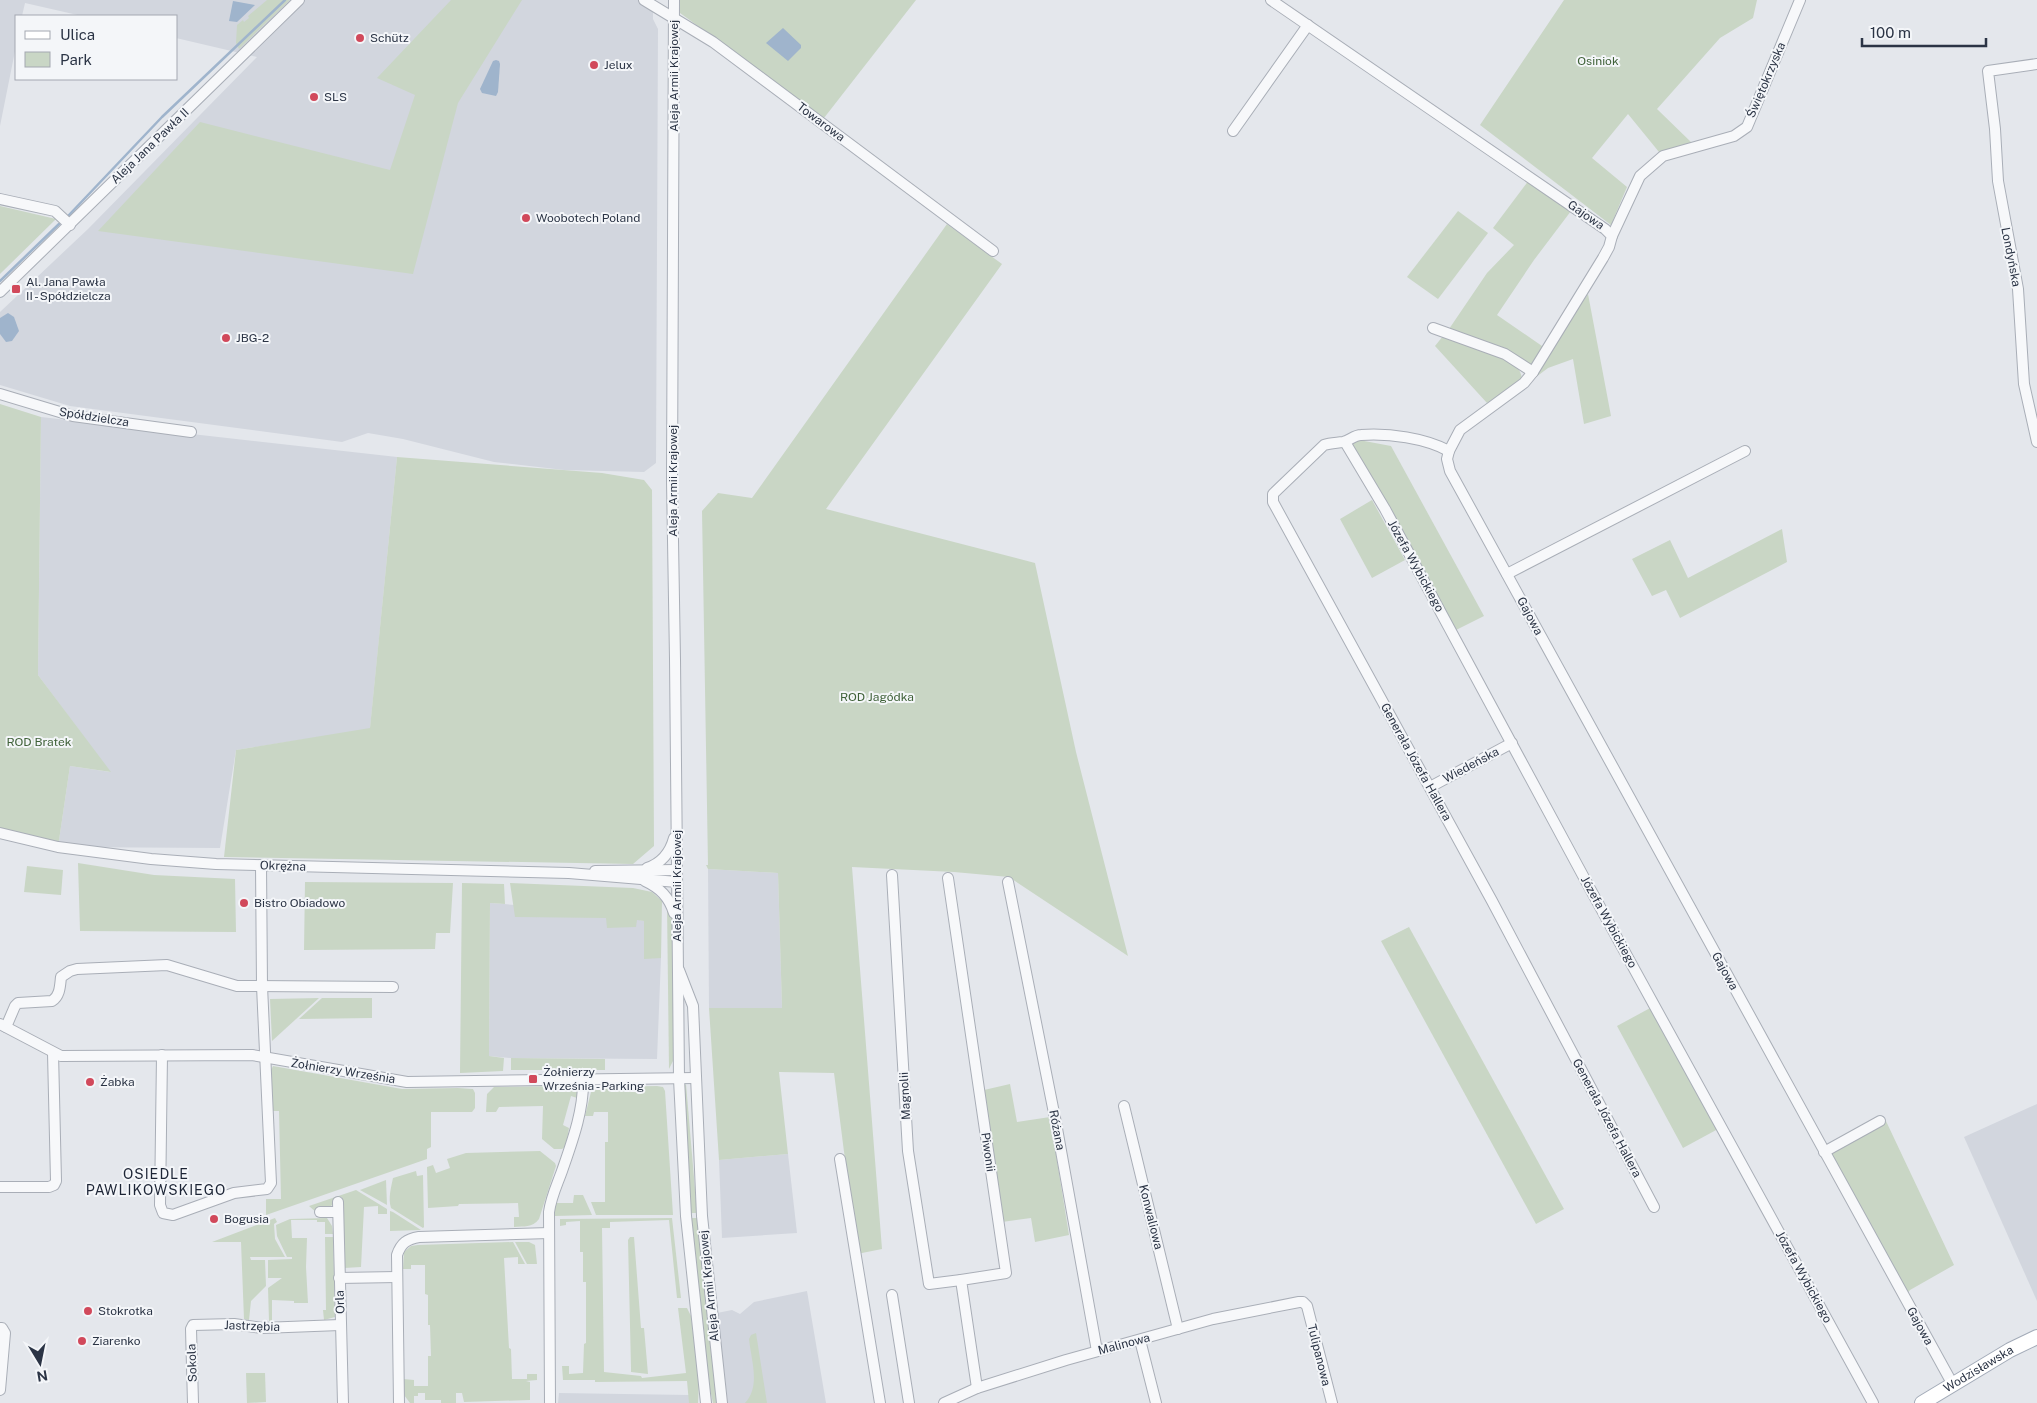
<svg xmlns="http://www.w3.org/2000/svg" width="2037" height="1403" font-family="'Public Sans',sans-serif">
	<rect width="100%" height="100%" fill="#e4e7ec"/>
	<!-- built -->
	<g fill="#d2d6de">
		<path d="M0,0h653v19l5,10 -2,434 -12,9 -80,-2 -70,-8 -91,-23 -35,-6 -26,9 -272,-36 -70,-21v-73l88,-83 169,-172 -81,-19v-22h-94l-57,-13 -3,13h-6v30l-16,80z"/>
		<path d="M41,417l356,40 -27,272 -134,21 -16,98 -162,-1 12,-81 40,6 -72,-97z"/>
		<path d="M708,869l70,4 4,135h-73z"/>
		<path d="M490,903l112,9 42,9v37h17l-4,101 -146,-1 -22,-2z"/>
		<path d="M2037,1104v197l-73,-164z"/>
		<path d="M788,1154l9,79 -75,5 -3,-78z"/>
		<path d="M807,1291l19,112h-98l-11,-90 15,-3 8,4 14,-12z"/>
		<path d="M559,1393l130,2v8h-131z"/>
	</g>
	<!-- green -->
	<g fill="#c9d6c5">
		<path d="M267,0h23l-51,49 -3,-6 1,-18 6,-5 1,2 5,-4 -1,-2z"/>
		<path d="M451,0h71l-64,103 -45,171 -315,-43 102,-109 190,48 25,-75 -38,-17z"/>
		<path d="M680,0h236l-92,118 -144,-105z"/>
		<path d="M1564,0h193l-4,18 -33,20 -63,71 35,34 -33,9 -31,-38 -36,44 35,29 -16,38 -131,-100z"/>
		<path d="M1529,180l42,31 -37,49 -37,55 45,31 12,-12 -12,18 -12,13 -25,-17 -56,-19 38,-56 27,-28 -21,-17z"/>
		<path d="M0,206l56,13 -56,55z"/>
		<path d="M1458,211l30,22 -50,66 -31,-22z"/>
		<path d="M947,224l55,40 -176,245 209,54 41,189 52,204 -119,-79 -55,-5 -102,-5 30,382 -25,5 -23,-181 -55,-1 9,82 -69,6 -10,-152h73l-4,-135 -70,-4 -2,-4h2l-6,-354 16,-18 34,5z"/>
		<path d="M1588,294l23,122 -27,8 -11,-65 -25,9 -20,15z"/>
		<path d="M1443,336c17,6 86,22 78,45l-34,22 -52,-57z"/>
		<path d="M0,404l41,13 -3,258 73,97 -41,-6 -12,81 -58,-14z"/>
		<path d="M1359,440l32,6 93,170 -28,14 -105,-185z"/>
		<path d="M397,457l205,16 42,7 8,10 2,356 -21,18 -409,-7 12,-107 134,-22z"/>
		<path d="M1372,500l33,60 -33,18 -32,-59z"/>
		<path d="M1782,529l5,33 -107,56 -14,-28 -14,6 -20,-37 38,-19 18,38z"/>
		<path d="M78,863l76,12 81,4 1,53 -156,-1z"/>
		<path d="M27,866l36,4 -2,25 -37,-3z"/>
		<path d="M305,882l148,1 -3,50h-14l-1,16 -131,1z"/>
		<path d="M462,883l42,1 1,20 -15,-1 -1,153 15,2 -1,13 -43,2z"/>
		<path d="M510,883l123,5 19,4 10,9 -1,57 -17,1v-38l-7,-1 -1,7 -29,1 -1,-10 -91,-1z"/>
		<path d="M667,905l5,14 2,140 -5,10z"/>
		<path d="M1409,927l155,282 -28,15 -155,-283z"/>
		<path d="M319,998l-47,43 -2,-42z"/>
		<path d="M322,998h50v20l-73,1z"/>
		<path d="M1652,1007l66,122 -35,19 -66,-122z"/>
		<path d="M511,1058l94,1v11h-94z"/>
		<path d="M273,1066l129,23 56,-1 15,1 2,4v15l-3,4h-41v35l-4,2v10l-161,56v-16h15l-2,-88h-8l-1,-39z"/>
		<path d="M686,1084l11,129h-6l-7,-127z"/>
		<path d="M1010,1084l7,38 33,-5 19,118 -34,7 -4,-24 -29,4 -18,-132z"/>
		<path d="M565,1086l5,1 3,2 4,-1v10l-6,-2 -8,29 6,3 -3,18 -4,3h-8l-12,-10 1,-33 -44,1 -3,5h-10l1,-18 7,-7z"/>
		<path d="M657,1086l6,1 2,4 8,124h-77l-5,-13h14v-60h3v-30h-14l-1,4h-8l7,-28 5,-1z"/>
		<path d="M1885,1119l69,146 -44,25 -3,4 -77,-140 52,-28z"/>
		<path d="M540,1151l15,12 1,3 -17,53c-7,9 -15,7 -25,8v-10h5l-1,-14 -59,1 -1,2 -30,2 -1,-41 6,-2 3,8 14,-5 -3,-9 19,-6z"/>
		<path d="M416,1171l1,5 6,-1 1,52 -1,1 -32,-20c-3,-10 0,-20 2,-30z"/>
		<path d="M386,1180l1,25 -27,-15z"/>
		<path d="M356,1190l31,19v5h-9v-8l-14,1 -3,60 -17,1 -2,-71 -6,2c-4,9 -10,10 -19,14l-8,-7z"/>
		<path d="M574,1195h9l9,20 -37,1v-13h18z"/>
		<path d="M390,1211l3,1 28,18 -31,1z"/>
		<path d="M275,1218l2,4 -3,2 1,15 10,18h-35l1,3h14l1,26 -15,15 -2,19 -5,-1 -3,-77h-29z"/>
		<path d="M327,1218l5,8 1,8h-8v-12h-8v-2h-26l1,18h15l-1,29 2,36h-14v-2l-22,-1v21h-3l-1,-33 14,-10h-14v-18l24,-1v-2h-5l-10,-21 -1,-11 14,-6z"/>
		<path d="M672,1218l9,80h-4l-8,-78 -59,2v6h-8l2,144 37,4 1,2 44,-5 -8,-65h9l4,8 8,67 -1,20h-9l-2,-22 -92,1v-2h-32l-1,-14h7v8l14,-1 1,-29 2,-1v-61h-3v-30h-3v-31l-14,1v3l-6,1v-7z"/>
		<path d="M690,1218h7l20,185h-4l-6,-27z"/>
		<path d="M325,1237h8l2,80 -11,3 -1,-10h3z"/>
		<path d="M630,1237h4l7,91h3l4,46 -17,-2v-4l-3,-128z"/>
		<path d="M513,1242l12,22h-7v-7l-14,1 5,90 2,1 1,30h15v-5h10v6l-11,1 4,1v18l-66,2 -2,-9h-6v10h-15v-3h-16v-7h-7v3h-4v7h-4l-6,-8 -1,-16 11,1v6h14v-30h3l-1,-31h-2v-30l-3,-1v-29h-14v4h-8l1,-17 7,-6 7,-1z"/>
		<path d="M515,1242h14l6,3 2,19h-10z"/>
		<path d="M756,1333l11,70h-22c16,-17 6,-43 4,-64l2,-4z"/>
		<path d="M246,1373h19l1,29 -19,1z"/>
	</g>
	<!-- water -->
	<g fill="#9fb4cc">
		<path d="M233,1l22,4 -18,17 -8,-1z"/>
		<path d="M783,28l18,17v3l-13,13 -22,-18z"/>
		<path d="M496,60l3,1 1,3 -2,28 -2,4 -14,-3 -2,-4 13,-28z"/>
		<path d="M8,313l6,4 5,14 -7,10 -6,1 -6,-8v-16z"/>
	</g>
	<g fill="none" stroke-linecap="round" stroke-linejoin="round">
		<!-- stream -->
		<g stroke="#9fb4cc" stroke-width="2.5">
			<path d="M69,215l93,-98 123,-117"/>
			<path d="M0,281l59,-57"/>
		</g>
		<!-- minor casing -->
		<g stroke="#a9aeb7" stroke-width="12">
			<g id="minor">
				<path d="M644,0l69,42 280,209"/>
				<path d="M674,0l-2,481 3,178 4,420 7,137 20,187"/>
				<path d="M1271,0l334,229 7,7 -3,11 -6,11 -70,114 -9,11 -64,47 -11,21 -2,8 3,12 502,912"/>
				<path d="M2037,64l-49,7 7,58 3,52 20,108 6,95 13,58"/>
				<path d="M1233,131l75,-106"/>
				<path d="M0,199l55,12 15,14"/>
				<path d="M1612,236l28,-60 23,-20 71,-20 13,-9 53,-127"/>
				<path d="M0,292l299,-292"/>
				<path d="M1433,328l72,26 28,18"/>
				<path d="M0,394l73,22 118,16"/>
				<path d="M1345,442l40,67 203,376 285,518"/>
				<path d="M1449,451c-24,-13 -60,-18 -88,-16 -7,0 -12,6 -18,7 -7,1 -13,1 -19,3l-51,49v8l219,399 162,306"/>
				<path d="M1507,574l238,-123"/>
				<path d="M1430,787l82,-44"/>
				<path d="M0,833l58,14 93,12 65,5 353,9 108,9"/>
				<path d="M647,868c15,-5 23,-15 27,-30"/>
				<path d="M595,871l81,-1"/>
				<path d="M892,875l16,276 21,133 32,-4"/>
				<path d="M948,878l58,395 -45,7 16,108"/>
				<path d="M645,881c15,7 24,16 29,32"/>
				<path d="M1008,882l48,241 41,228"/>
				<path d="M679,970l14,36 9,210 20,187"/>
				<path d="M0,1024l61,32 191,-1 155,27 288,-4"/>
				<path d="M6,1027l9,-21 3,-3 34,-2c8,-5 8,-15 9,-24l9,-6 7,-2 90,-4 70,21 156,1"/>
				<path d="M162,1055l-2,150 3,8 10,2 61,-22 33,-4 4,-6 -9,-197 -1,-121"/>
				<path d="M1124,1106l54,223"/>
				<path d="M1824,1152l56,-31"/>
				<path d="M840,1159l40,244"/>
				<path d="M0,1187h49l5,-2 2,-4 -3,-128"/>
				<path d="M338,1202l5,201"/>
				<path d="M320,1212h18"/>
				<path d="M339,1278l58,-1"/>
				<path d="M892,1295l17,108"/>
				<path d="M0,1328h2l3,5 -5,57"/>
				<path d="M1140,1340l16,63"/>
				<path d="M193,1403l-2,-74 2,-4 41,-1 28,4 78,-3"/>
				<path d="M399,1403l-2,-148c4,-12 10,-16 22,-18l130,-4"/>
				<path d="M550,1403l-1,-191c2,-15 8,-27 13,-41 10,-29 22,-61 21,-92"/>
				<path d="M944,1403l33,-15 89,-28 147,-41 86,-17h4l4,4 25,97"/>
			</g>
		</g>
		<!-- major casing -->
		<g stroke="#a3abb8" stroke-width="16">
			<g id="major">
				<path id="s1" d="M1922,1403l88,-53 27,-13"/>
			</g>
		</g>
		<!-- minor -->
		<use href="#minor" stroke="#f7f8fa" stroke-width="10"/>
		<!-- major -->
		<use href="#major" stroke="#fff" stroke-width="14"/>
	</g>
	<!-- markers -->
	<g fill="#d1495b" stroke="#f4f6f9" stroke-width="2">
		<circle cx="360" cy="38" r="5"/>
		<circle cx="594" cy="65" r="5"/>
		<circle cx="314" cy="97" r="5"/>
		<circle cx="526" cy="218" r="5"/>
		<rect x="11" y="284" width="10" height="10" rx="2.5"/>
		<circle cx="226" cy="338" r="5"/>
		<circle cx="244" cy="903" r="5"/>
		<rect x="528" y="1074" width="10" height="10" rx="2.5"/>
		<circle cx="90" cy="1082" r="5"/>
		<circle cx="214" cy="1219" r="5"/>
		<circle cx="88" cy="1311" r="5"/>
		<circle cx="82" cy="1341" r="5"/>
	</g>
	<g text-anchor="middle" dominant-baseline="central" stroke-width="4" stroke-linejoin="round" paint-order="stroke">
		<!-- poi labels -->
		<g font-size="12" fill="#2b3445" stroke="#f4f6f9" text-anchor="start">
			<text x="370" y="38">Schütz</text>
			<text x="604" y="65">Jelux</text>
			<text x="324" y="97">SLS</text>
			<text x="536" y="218">Woobotech Poland</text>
			<text x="26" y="282">Al. Jana Pawła<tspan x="26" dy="14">II - Spółdzielcza</tspan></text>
			<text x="236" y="338">JBG-2</text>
			<text x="254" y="903">Bistro Obiadowo</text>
			<text x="543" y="1072">Żołnierzy<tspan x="543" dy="14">Września - Parking</tspan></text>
			<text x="100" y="1082">Żabka</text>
			<text x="224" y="1219">Bogusia</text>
			<text x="98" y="1311">Stokrotka</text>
			<text x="92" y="1341">Ziarenko</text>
		</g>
		<!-- park labels -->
		<g font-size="12" fill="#3f6138" stroke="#f4f6f9">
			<text x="1598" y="61">Osiniok</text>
			<text x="877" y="697">ROD Jagódka</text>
			<text x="39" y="742">ROD Bratek</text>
		</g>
		<!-- street labels -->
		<g font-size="12" fill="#2b3445" stroke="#f4f6f9">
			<text transform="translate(674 76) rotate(-90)">Aleja Armii Krajowej</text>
			<text transform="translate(1766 80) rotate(-67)">Świętokrzyska</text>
			<text transform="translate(821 122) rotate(37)">Towarowa</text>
			<text transform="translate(150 146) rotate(-44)">Aleja Jana Pawła II</text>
			<text transform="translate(1586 215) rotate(35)">Gajowa</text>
			<text transform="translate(2011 257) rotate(79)">Londyńska</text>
			<text transform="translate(94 417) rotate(9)">Spółdzielcza</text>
			<text transform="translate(673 481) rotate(-90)">Aleja Armii Krajowej</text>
			<text transform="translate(1416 566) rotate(61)">Józefa Wybickiego</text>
			<text transform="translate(1530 616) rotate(62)">Gajowa</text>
			<text transform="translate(1416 762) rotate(61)">Generała Józefa Hallera</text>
			<text transform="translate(1471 765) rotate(-28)">Wiedeńska</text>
			<text transform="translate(283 866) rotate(2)">Okrężna</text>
			<text transform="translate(677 886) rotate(-90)">Aleja Armii Krajowej</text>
			<text transform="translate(1609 922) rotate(61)">Józefa Wybickiego</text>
			<text transform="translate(1725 971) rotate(61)">Gajowa</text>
			<text transform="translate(343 1071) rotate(9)">Żołnierzy Września</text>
			<text transform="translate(905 1096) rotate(-93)">Magnolii</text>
			<text transform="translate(1607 1118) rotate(62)">Generała Józefa Hallera</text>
			<text transform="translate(1057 1130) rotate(79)">Różana</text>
			<text transform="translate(988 1152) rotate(82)">Piwonii</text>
			<text transform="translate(1151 1217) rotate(76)">Konwaliowa</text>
			<text transform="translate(1804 1277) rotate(61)">Józefa Wybickiego</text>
			<text transform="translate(709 1286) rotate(-96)">Aleja Armii Krajowej</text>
			<text transform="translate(340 1302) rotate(-92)">Orla</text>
			<text transform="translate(252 1326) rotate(2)">Jastrzębia</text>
			<text transform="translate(1920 1326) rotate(61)">Gajowa</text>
			<text transform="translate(1124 1344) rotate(-15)">Malinowa</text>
			<text transform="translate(1319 1355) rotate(76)">Tulipanowa</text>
			<text transform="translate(192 1363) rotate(-92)">Sokola</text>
			<text stroke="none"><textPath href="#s1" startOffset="66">Wodzisławska</textPath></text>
		</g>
		<!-- neighbourhood labels -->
		<g font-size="14" letter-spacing="1" fill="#1d2536" stroke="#f4f6f9">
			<text x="156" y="1174">OSIEDLE<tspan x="156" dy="16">PAWLIKOWSKIEGO</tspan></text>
		</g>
	</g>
	<!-- legend -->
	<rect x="15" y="15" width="162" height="65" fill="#f4f6f9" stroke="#a4a8b1"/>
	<rect x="25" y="31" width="25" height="8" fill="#ffffff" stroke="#a4a8b1"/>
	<text x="60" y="40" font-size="15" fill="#2b3445">Ulica</text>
	<rect x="25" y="52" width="25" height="15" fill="#c9d6c5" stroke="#a4a8b1"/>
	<text x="60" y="65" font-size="15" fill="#2b3445">Park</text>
	<!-- north arrow -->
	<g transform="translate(40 1363) rotate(170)" stroke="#f4f6f9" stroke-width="4" paint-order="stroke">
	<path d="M0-4L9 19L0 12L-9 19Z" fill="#2b3445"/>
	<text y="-8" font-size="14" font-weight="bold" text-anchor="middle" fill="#2b3445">N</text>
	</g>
	<!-- scale -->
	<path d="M1862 38v8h124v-8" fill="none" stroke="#2b3445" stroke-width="2.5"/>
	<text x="1870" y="38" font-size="15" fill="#2b3445" stroke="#f4f6f9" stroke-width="4" paint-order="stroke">100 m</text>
</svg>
